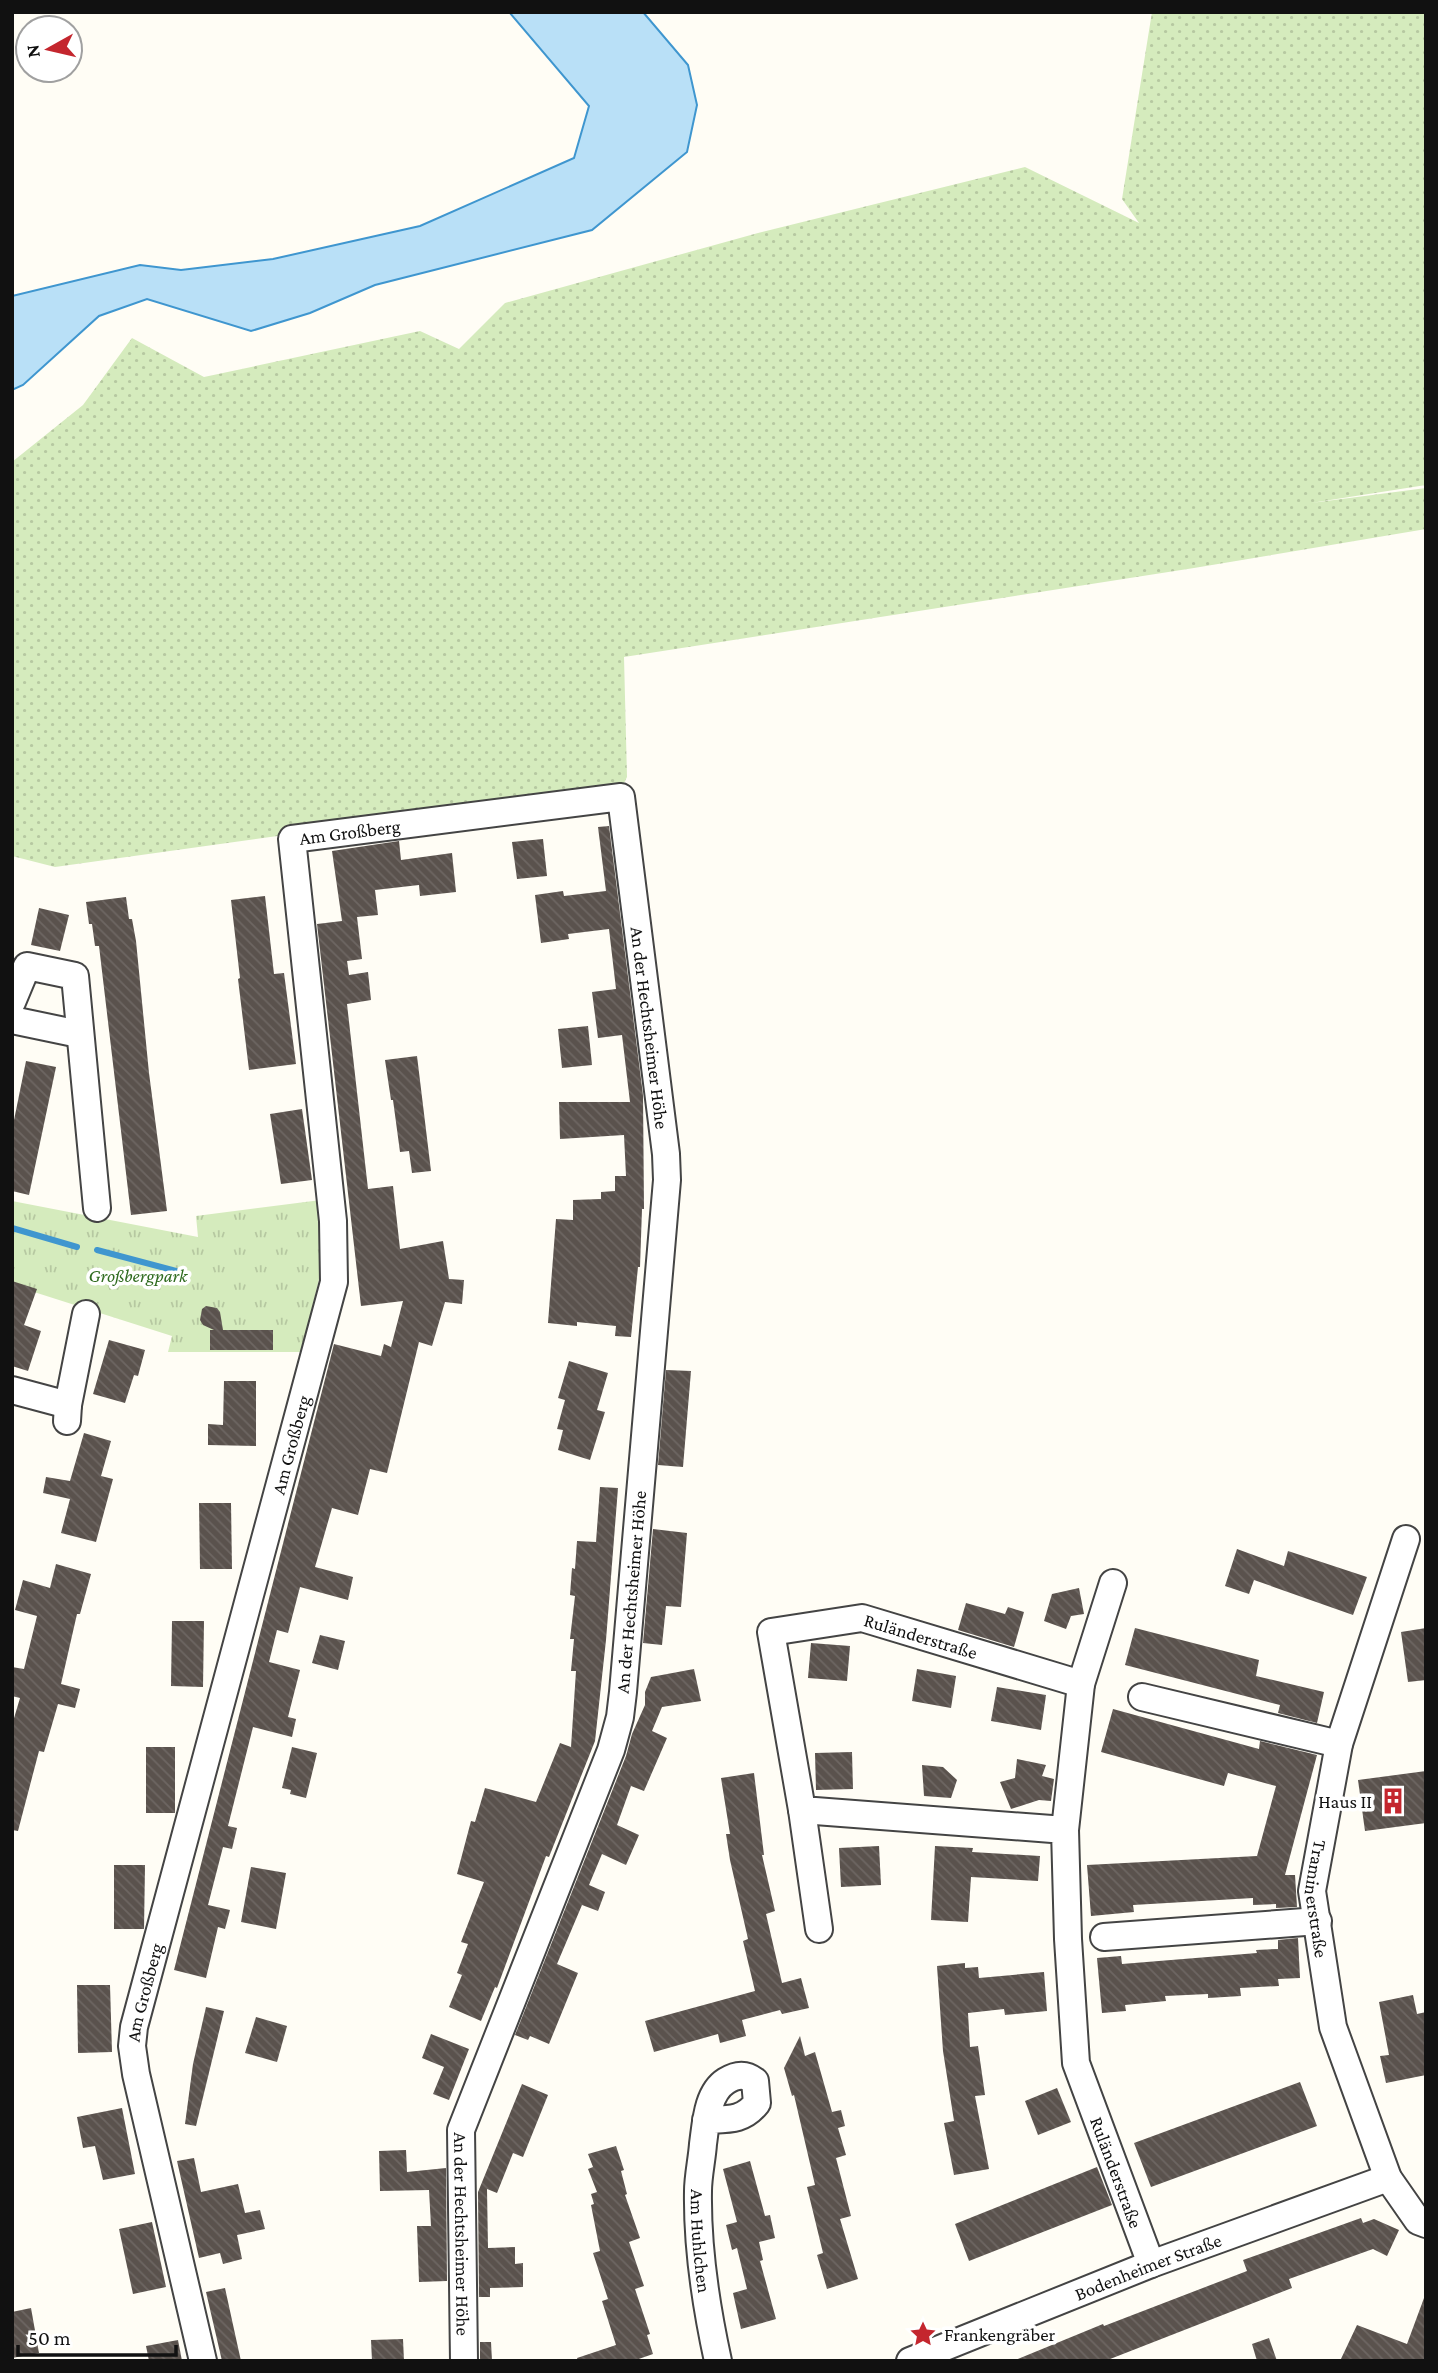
<svg xmlns="http://www.w3.org/2000/svg" width="1438" height="2373" font-family="'Crimson Pro',serif">
	<defs>
		<pattern id="grass-dots" width="8" height="8" patternUnits="userSpaceOnUse" patternTransform="scale(1.75)"><rect width="8" height="8" fill="#d5ebbd"/><path d="M2 2h.1M6 6h.1" fill="none" stroke="#b6c8a1" stroke-width="1.8" stroke-linecap="round"/></pattern>
		<pattern id="park-tufts" width="24" height="20" patternUnits="userSpaceOnUse" patternTransform="scale(1.75)"><rect width="24" height="20" fill="#d5ebbd"/><path d="M3 7l-1-3M5 7V3M7 7l1-3M15 17l-1-3M17 17v-4M19 17l1-3" fill="none" stroke="#b6c8a1"/></pattern>
		<pattern id="building-back-hatch" width="6" height="6" patternUnits="userSpaceOnUse" patternTransform="scale(1.75)"><rect width="6" height="6" fill="#5a524d"/><path d="M-1 5l2 2M0 0l6 6M5-1l2 2" fill="none" stroke="#6d6662"/></pattern>
	</defs>
	<rect width="100%" height="100%" fill="#fffdf5"/>
	<!-- grass -->
	<path fill="url(#grass-dots)" d="M1152,12h274v473l-115,18 115,-15v41l-232,39 -570,89 3,120 -3,6 -8,6 -561,78 -43,-11v-394l71,-57 49,-67 72,39 216,-46 39,18 46,-46 253,-70 267,-66 114,56 -17,-24z"/>
	<!-- park -->
	<path fill="url(#park-tufts)" d="M321,1200l3,59 -23,93h-133l4,-16 -160,-51v-84l186,36 -2,-21z"/>
	<!-- water -->
	<path fill="#b9e0f7" stroke="#3f96cf" stroke-width="2" d="M509,12h134l45,53 9,40 -10,47 -95,78 -217,55 -65,28 -59,18 -104,-32 -48,17 -76,69 -11,5v-94l128,-31 41,5 92,-11 147,-33 154,-68 15,-52z"/>
	<g fill="none" stroke-linecap="round" stroke-linejoin="round">
		<!-- stream -->
		<g stroke="#3f96cf" stroke-width="6">
			<path d="M12,1228l65,19"/>
			<path d="M97,1250l79,21"/>
		</g>
	</g>
	<!-- building -->
	<g fill="url(#building-back-hatch)">
		<path d="M609,826l34,269 1,114h-2l-2,58h-2l-7,70 -16,-1 1,-10 -39,-4v4l-29,-3 8,-104 17,1v-20l28,-1v-7l14,-1v-15h11l-2,-41 -64,4 -1,-37h71l-8,-67 -24,3 -6,-46 24,-3 -7,-60 -41,5 1,5 -28,4 -6,-48 28,-4 1,5 42,-5 -8,-64z"/>
		<path d="M543,839l4,37 -30,3 -5,-37z"/>
		<path d="M399,841l2,19 51,-7 4,39 -36,4 -1,-11 -44,5 3,25 -21,2 5,42 -15,2 -3,-22 5,36 19,-3 3,28 -24,4 21,185 25,-3 7,63 43,-8 6,38 15,1 -2,24 -17,-2 -13,44 -13,-4 -32,131 -17,-4 -12,46 -26,-7 -17,59 38,10 -5,23 -48,-13 -12,46 -11,-3 -8,32 31,8 -12,47 8,2 -4,18 -39,-10 -25,99 9,2 -5,21 -9,-2 -15,58 22,5 -5,19 -7,-2 -12,51 -32,-8 160,-626 47,12 3,-12 7,3 12,-46 -42,5 -44,-382 25,-3 -10,-70z"/>
		<path d="M265,896l9,78 10,-1 12,91 -47,6 -11,-91 2,-1 -9,-78z"/>
		<path d="M126,897l3,22h3l4,22 13,132 18,138 -36,4 -32,-269h-4l-3,-22h-3l-3,-22z"/>
		<path d="M39,908l30,7 -9,36 -29,-6z"/>
		<path d="M588,1026l4,39 -30,3 -4,-39z"/>
		<path d="M417,1056l14,115 -19,2 -3,-22 -9,1 -7,-52h-2l-6,-40z"/>
		<path d="M26,1061l30,6 -27,128 -17,-4v-61z"/>
		<path d="M302,1109l10,71 -31,4 -11,-70z"/>
		<path d="M12,1281l25,8 -13,36 17,6 -13,40 -16,-5z"/>
		<path d="M206,1306l11,2 3,4 3,18h50v20h-63v-20h4l-11,-5 -3,-5 2,-11z"/>
		<path d="M109,1340l36,10 -7,26 -4,-1 -9,28 -32,-9z"/>
		<path d="M569,1361l39,12 -11,37 8,2 -15,48 -32,-10 5,-20 -6,-1 8,-29 -7,-2z"/>
		<path d="M666,1370l25,1 -8,96 -25,-2z"/>
		<path d="M224,1381h32v65l-48,-1v-21l15,1z"/>
		<path d="M84,1433l27,8 -10,35 12,3 -17,63 -35,-9 9,-34 -27,-6 3,-16 24,4z"/>
		<path d="M600,1487l18,1 -12,152 -11,101 -46,116 -3,-1 -49,132 -2,-1 -14,34 -32,-14 13,-32 -5,-2 11,-29 -7,-2 23,-60 -27,-8 14,-53 4,1 10,-34 51,14 24,-59 11,4 5,-76h-5l3,-32h-4l5,-43 -5,-1 2,-27 3,1 2,-28 19,1z"/>
		<path d="M199,1503h32l1,66h-32z"/>
		<path d="M653,1529l34,4 -6,74 -15,-1 -4,39 -19,-2z"/>
		<path d="M1237,1549l47,17 4,-15 79,26 -14,38 -99,-35 -5,14 -24,-8z"/>
		<path d="M56,1564l35,10 -11,40h-3l-16,70 19,5 -5,19 -17,-4 -14,48 -5,-1 -21,80 -6,-1v-105l8,-27 -8,-2v-29l12,2 13,-53 -22,-6 8,-30 27,8z"/>
		<path d="M1079,1588l5,26 -13,2 -5,13 -22,-8 8,-27z"/>
		<path d="M966,1603l39,11 3,-7 16,5 -10,35 -56,-17z"/>
		<path d="M172,1621h32l-1,66 -32,-1z"/>
		<path d="M1135,1628l124,32 -3,16 68,16 -7,31 -39,-10 2,-8 -155,-40z"/>
		<path d="M1426,1628v52l-18,2 -7,-50z"/>
		<path d="M320,1635l25,6 -7,29 -26,-7z"/>
		<path d="M811,1643l39,3 -3,35 -39,-3z"/>
		<path d="M694,1669l7,32 -39,6 -10,24 15,7 -23,53 -13,-5 -14,39 22,10 -13,30 -24,-11 -13,31 16,7 -7,19 -16,-6 -25,59 21,9 -29,71 -19,-8 -2,4 -13,-5 111,-279 6,-22 13,-29v-13l6,-15z"/>
		<path d="M917,1669l39,7 -5,32 -39,-7z"/>
		<path d="M997,1687l49,8 -5,35 -50,-9z"/>
		<path d="M1113,1709l146,40 1,-8 57,14 -32,120h10l2,32 -21,1v-4l-23,1v-7l-120,7 1,7 -43,4 -4,-51 170,-9 19,-70 -48,-13 -4,13 -123,-34z"/>
		<rect x="146" y="1747" width="29" height="66"/>
		<path d="M292,1747l25,6 -11,45 -16,-4 1,-4 -9,-2z"/>
		<path d="M852,1752l1,37 -37,1 -1,-37z"/>
		<path d="M1017,1759l29,6 -4,11 12,3 -3,22 -12,-1 -28,9 -11,-27 15,-4z"/>
		<path d="M922,1765l21,2 14,13 -6,18 -27,-2z"/>
		<path d="M1426,1771v52l-61,8 -7,-51z"/>
		<path d="M754,1773l10,82h-2l13,56 -9,3 16,69 19,-5 8,30 -27,6 -2,-4 -38,10 4,16 -26,7 -2,-9 -64,18 -9,-31 110,-30 -12,-50 5,-2 -18,-79 -4,-26h4l-9,-56z"/>
		<path d="M879,1846l2,39 -40,2 -2,-39z"/>
		<path d="M935,1846l38,2 -1,4 68,4 -2,25 -67,-4 -3,45 -37,-2z"/>
		<path d="M114,1865h31l-1,64h-30z"/>
		<path d="M251,1867l35,6 -10,56 -35,-7z"/>
		<path d="M1298,1938l2,40 -22,1 1,7 -39,2 1,8 -33,2v-4l-43,2 1,5 -41,4 1,6 -24,2 -5,-55 24,-2 1,8 135,-11 -1,-3 22,-1v-9z"/>
		<path d="M965,1963v5l13,-1 1,11 65,-6 3,39 -42,4 -1,-6 -36,4 2,34 8,-1 7,49 -10,1 14,73 -35,6 -10,-52 10,-2 -11,-70 -6,-85z"/>
		<path d="M77,1985h33l2,67 -34,1z"/>
		<path d="M1413,1995l4,19 9,-2v63l-40,8 -6,-27 9,-1 -10,-53z"/>
		<path d="M206,2007l18,4 -28,115 -11,-2 8,-60z"/>
		<path d="M256,2017l31,9 -10,36 -32,-9z"/>
		<path d="M431,2034l38,15 -20,51 -16,-6 11,-27 -22,-9z"/>
		<path d="M800,2036l5,20 10,-4 17,60 9,-2 4,16 -7,2 8,27 -10,3 15,58 -11,3 18,60 -31,10 -10,-34 6,-2 -16,-66 8,-2 -21,-90 -2,1 -8,-28z"/>
		<path d="M1300,2082l17,44 -166,61 -17,-44z"/>
		<path d="M522,2084l26,11 -25,62 -10,-4 -16,40 -10,-4 1,59 27,-1v17l8,-1v24l-33,1v9h-11l-1,-105z"/>
		<path d="M1057,2088l14,34 -33,13 -13,-34z"/>
		<path d="M122,2108l13,66 -32,6 -8,-34 -12,2 -6,-31z"/>
		<path d="M616,2146l8,24 -3,1 6,23 -2,1 15,43 -11,4 15,44 -9,3 15,45 -3,1 6,19 -20,7h-55l-1,-3 39,-13 -14,-44 6,-2 -15,-46 7,-2 -9,-46 3,-1 -3,-10 6,-2 -9,-23 5,-2 -5,-13z"/>
		<path d="M406,2150l1,22 39,-4 1,113 -28,1 -2,-56h14l-2,-36 -49,1 -1,-40z"/>
		<path d="M194,2158l7,34 37,-8 7,29 15,-3 5,19 -28,6 5,24 -19,5 -3,-11 -21,5 -22,-97z"/>
		<path d="M750,2161l15,55 5,-1 5,23 -16,4 4,18 -3,1 16,58 -35,10 -8,-36 14,-4 -10,-41 -5,2 -6,-25 11,-3 -14,-53z"/>
		<path d="M1097,2167l15,38 -143,56 -14,-37z"/>
		<path d="M1361,2218l2,5 11,-4 25,11 -12,26 -14,-7 -84,30 3,9 -187,73h-92l90,-37 1,2 143,-55 -4,-11z"/>
		<path d="M152,2222l14,65 -33,7 -14,-65z"/>
		<path d="M225,2288l12,55 4,18h-19l-16,-69z"/>
		<path d="M1424,2298l2,63h-86l17,-36 50,19z"/>
		<path d="M31,2308l8,45 -27,5v-46z"/>
		<path d="M1269,2338l8,23h-20l-5,-17z"/>
		<path d="M403,2339l1,22h-32l-1,-21z"/>
		<path d="M178,2340l4,21h-33l-3,-15z"/>
		<path d="M480,2342h11l1,19h-12z"/>
	</g>
	<g fill="none" stroke-linecap="round" stroke-linejoin="round">
		<!-- minor casing -->
		<g stroke="#444" stroke-width="30">
			<g id="minor">
				<path d="M12,1002l15,-36 48,10 22,232"/>
				<path d="M12,1020l67,14"/>
				<path d="M12,1390l56,15"/>
				<path d="M67,1421l1,-16 18,-91"/>
				<path id="s1" d="M1406,1539l-67,205 -27,147 21,136 55,151 30,43 8,3"/>
				<path d="M1081,1684l32,-101"/>
				<path d="M1142,1697l197,47"/>
				<path d="M802,1810l17,119"/>
				<path id="s2" d="M1065,1830l-263,-20 -31,-178 91,-14 219,66 -16,146 3,109 8,124 75,201"/>
				<path d="M1104,1937l214,-16"/>
				<path id="s3" d="M706,2120c22,-1 37,1 51,-17l-2,-22c-9,-7 -18,-7 -29,0 -19,12 -20,42 -23,63 -1,15 -5,32 -5,47 -1,57 8,115 20,170"/>
				<path id="s4" d="M203,2361l-67,-287 -4,-28 2,-19 200,-745 -1,-61 -41,-382 329,-42 45,357 1,26 -44,512 -3,25 -9,33 -150,380 3,231"/>
				<path id="s5" d="M910,2361l241,-97 237,-86"/>
			</g>
		</g>
		<!-- minor -->
		<use href="#minor" stroke="#fff" stroke-width="26"/>
	</g>
	<!-- icons -->
	<defs>
		<g id="building-bare" transform="scale(2.1)"><path d="M-4-6H4V6H1V3H-1V6H-4ZM-2.5-4.3h1.7v1.8h-1.7ZM.8-4.3h1.7v1.8H.8ZM-2.5-1h1.7V.8h-1.7ZM.8-1h1.7V.8H.8Z" fill="#c4262e" stroke="#fff" stroke-width="2.5" paint-order="stroke"/></g>
		<g id="sight-bare" transform="scale(2.1)"><path d="M0-6L1.8-2.2L6-1.7L2.9 1.2L3.7 5.4L0 3.3L-3.7 5.4L-2.9 1.2L-6-1.7L-1.8-2.2Z" fill="#c4262e" stroke="#fff" stroke-width="2.5" paint-order="stroke"/></g>
	</defs>
	<g fill-rule="evenodd">
		<use href="#building-bare" x="1393" y="1801"/>
		<use href="#sight-bare" x="923" y="2334"/>
	</g>
	<g text-anchor="middle" dominant-baseline="central" stroke-width="7" stroke-linejoin="round" paint-order="stroke">
		<!-- street labels -->
		<g font-size="19" fill="#111" stroke="#fff">
			<text stroke="none"><textPath href="#s4" startOffset="1617">Am Großberg</textPath></text>
			<text stroke="none"><textPath href="#s4" startOffset="2123">An der Hechtsheimer Höhe</textPath></text>
			<text stroke="none"><textPath href="#s4" startOffset="945">Am Großberg</textPath></text>
			<text transform="translate(631 1592) rotate(-85)">An der Hechtsheimer Höhe</text>
			<text stroke="none"><textPath href="#s2" startOffset="598">Ruländerstraße</textPath></text>
			<text stroke="none"><textPath href="#s1" startOffset="373">Traminerstraße</textPath></text>
			<text stroke="none"><textPath href="#s4" startOffset="378">Am Großberg</textPath></text>
			<text stroke="none"><textPath href="#s2" startOffset="1262">Ruländerstraße</textPath></text>
			<text stroke="none"><textPath href="#s4" startOffset="3362">An der Hechtsheimer Höhe</textPath></text>
			<text stroke="none"><textPath href="#s3" startOffset="276">Am Huhlchen</textPath></text>
			<text stroke="none"><textPath href="#s5" startOffset="256">Bodenheimer Straße</textPath></text>
		</g>
		<!-- park labels -->
		<g font-size="19" font-style="italic" fill="#2f6b1f" stroke="#fff">
			<text x="138" y="1275">Großbergpark</text>
		</g>
		<!-- poi labels -->
		<g font-size="19" fill="#111" stroke="#fff" text-anchor="end">
			<text x="1372" y="1801">Haus II</text>
			<text x="944" y="2334" text-anchor="start">Frankengräber</text>
		</g>
	</g>
	<!-- border -->
	<rect width="1438" height="2373" fill="none" stroke="#111111" stroke-width="28"/>
	<!-- north arrow -->
	<g transform="translate(49 49) rotate(262)"><circle r="33" fill="#ffffff" stroke="#a0a0a0" stroke-width="2"/>
	<path d="M0-5L12 26L0 18L-12 26Z" fill="#c4262e"/>
	<text y="-10" font-size="19" font-weight="bold" text-anchor="middle" fill="#111111">N</text>
	</g>
	<!-- scale -->
	<path d="M18 2345v10h158v-10" fill="none" stroke="#111111" stroke-width="3.5"/>
	<text x="28" y="2345" font-size="21" fill="#111111" stroke="#ffffff" stroke-width="5" paint-order="stroke">50 m</text>
</svg>
